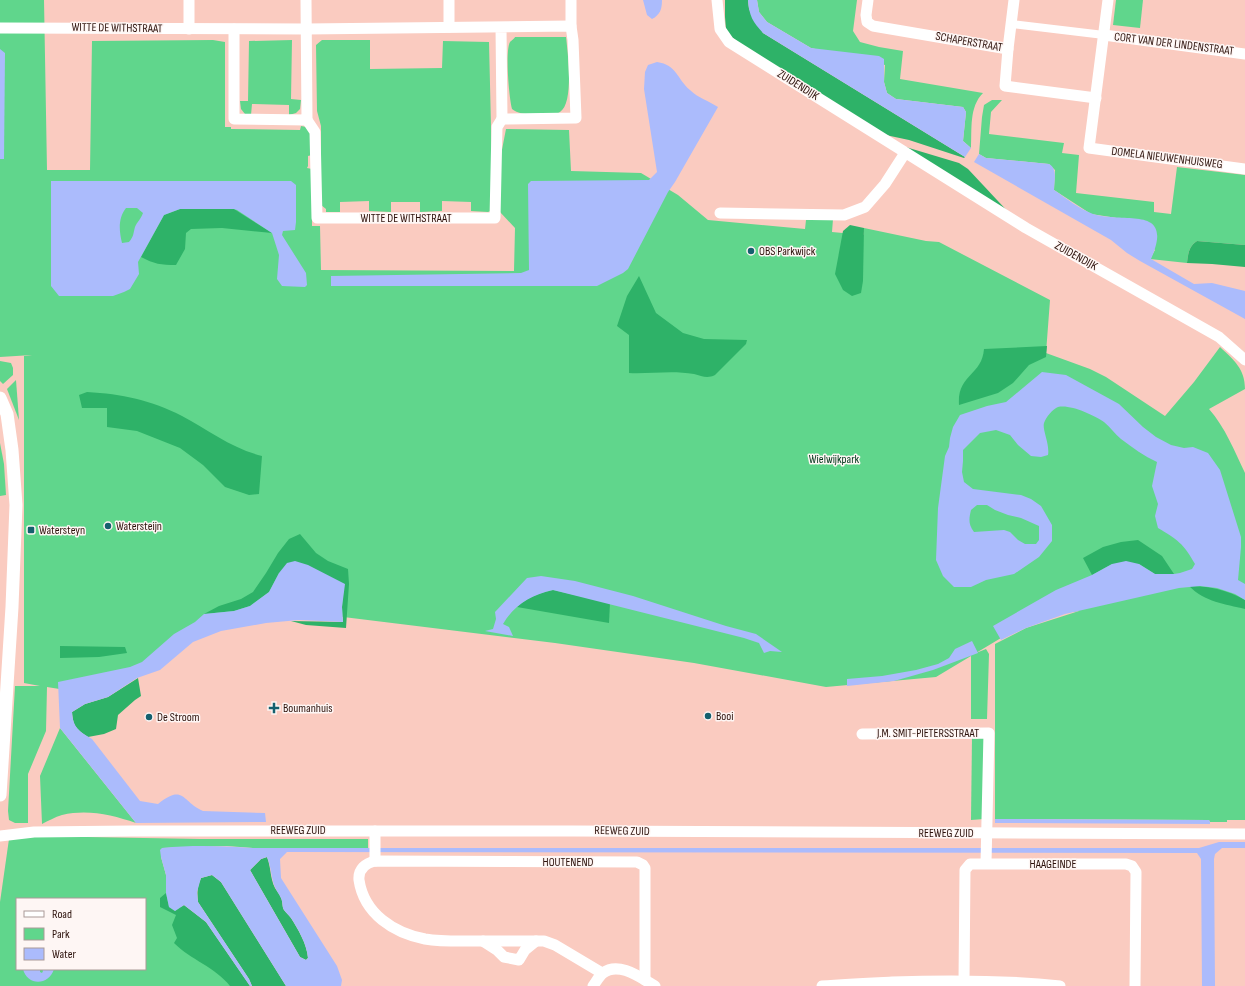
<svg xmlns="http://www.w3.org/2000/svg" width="1245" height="986" font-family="'Sofia Sans Condensed',sans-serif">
	<rect width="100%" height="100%" fill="#facbc0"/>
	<!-- green -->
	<g fill="#60d68c" fill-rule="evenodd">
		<path d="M0,0h44l3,170h43l2,-129 121,-1 12,2v85h6v2l69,1 1,-4 5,1 5,7 1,21 -4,1v10l-1,2 5,1v57h8l1,44 193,1 1,-43 -15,-16 -1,-47 7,-36 63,1 2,41 70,2 37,22 30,25 97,9 1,-9 27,-1 -1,13 32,3v-7l62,13 13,1 111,58 -4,53 44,16 16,8 59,39 29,-34 26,-35c14,13 25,22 25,42l-36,20c16,18 26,43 36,64v347h-18v2h-17l-1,-2 -213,-1 -1,2v-177l31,-16 53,-17 -43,6 -60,36 10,-4 3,5 -2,65h-16v-63l-35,21 -110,10 -132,-24 -139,-20 -301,-37 -170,87 -37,-6 -1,44 -18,43v49h-13l-6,-3 -1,-9 7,-125h25l-16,-3v-327l8,-1 -32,2z"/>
		<path d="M757,0h100l-4,31 7,11 19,5 24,4 -3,28 83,14c-14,14 -11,36 -12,55l-8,-7 3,-29 -3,-5 -67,-8 -9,-6 -3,-11 1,-17 -74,-17 -44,-26 -8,-10z"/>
		<path d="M1116,0h27l-3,28 -27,-3z"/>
		<path d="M515,37h51c2,17 8,66 -6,75 -4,3 -13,1 -18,2 -11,0 -21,2 -30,-5 -3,-11 -7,-58 -2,-67 1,-1 5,-4 5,-5z"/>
		<path d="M292,40l-1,59 10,1 -1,9 -4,4 -7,2v-10l-37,-1 -1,11 -6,-1 -4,-5 -1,-8h8l1,-60z"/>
		<path d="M322,40h48v29l72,-1 1,-27 46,1 4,168 -5,2 -17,-1v-9l-29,-1v10l-22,1v-10h-29v10l-22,-1v-10l-29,1v10h-14v-3l-5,-4v-79l-4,-15 -1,-66z"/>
		<path d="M992,100h10l-11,12 -2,22 75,9 -2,10 17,2 -3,38 78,9v10l17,2 6,-47 68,8v70l-48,-4c-8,5 -9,13 -10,22l-37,-4 5,-9 -38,-32 -26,-4 -37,-24 1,-20 -6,-6 -63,-6 -7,-4 3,-37 2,-12z"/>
		<path d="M0,361l11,2 2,5v7l-10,9 -3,-3z"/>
		<path d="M16,380l3,40 -12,-31z"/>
		<path d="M0,443l4,21 2,31 -6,1z"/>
		<path d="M60,728l76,95c-24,-8 -48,-14 -74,-8 -7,2 -14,6 -20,9l-2,-48z"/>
		<path d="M972,737h15l-3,82 -13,1z"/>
		<path d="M31,836l169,3h168v9h-115l-26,-2 -65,2 -1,9 5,18v11l76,100h-242v-84l9,-63zM17,899h128v70h-128z"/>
	</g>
	<!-- forest -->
	<g fill="#2eb268">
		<path d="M725,0h23l1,9 14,24 202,124 -1,1 -55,-18 -28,-6 -121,-75 -31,-24 -3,-6 -1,-12z"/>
		<path d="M899,145l60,18 9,6 44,47z"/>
		<path d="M180,209h54l38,24 -50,-5 -31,1 -5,4 -1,16 -9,16c-15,0 -22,-1 -35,-8l23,-42z"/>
		<path d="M850,225l14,3 -1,53 -2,12 -9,3 -9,-6 -8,-16 8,-43z"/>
		<path d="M1197,241l48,4v22l-33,-3 -25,-1c1,-9 2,-17 10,-22z"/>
		<path d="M639,276l17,37 27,20 21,6 43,1 -1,4 -31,31c-8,4 -13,1 -21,-1 -22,-4 -44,0 -65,-1v-38l-12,-9 10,-30z"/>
		<path d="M1047,346l-1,11 -17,8 -16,18 -15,10 -39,12c-2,-31 23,-29 25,-56z"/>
		<path d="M87,392c35,2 64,8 95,24 26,14 51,33 80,40l-3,38 -10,1 -24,-8 -22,-22 -23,-17 -43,-17 -30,-4v-19h-25l-3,-13z"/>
		<path d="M300,534l16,19 12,8 20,8 1,15 -3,44 -40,-3 -15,-4 52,1 -1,-15 2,-23 -65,-11 -10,19 -19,14 -16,5 -30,3 15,-8 22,-7 12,-7 13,-19 12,-20 11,-14z"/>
		<path d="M1138,540l24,16 12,18h-19l-16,-10h-27l-20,11 -9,-17 20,-11 18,-5z"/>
		<path d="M1189,586c21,0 38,4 56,14v9c-20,-5 -40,-7 -56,-23z"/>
		<path d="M553,590l57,13 -1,20 -92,-16c11,-10 22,-14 36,-17z"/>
		<path d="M60,646l65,1 2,6 -28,4 -39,1z"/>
		<path d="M138,678l3,18 -6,4 -17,15 -2,14 -12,5 -16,3c-12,-8 -15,-11 -16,-25l13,-8 23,-7z"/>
		<path d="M267,857c4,10 3,21 8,31 2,3 5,7 6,10 2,4 1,9 3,12 2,3 5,5 7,8 7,11 16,26 17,40l-2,2 -6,-3 -50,-87 11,-11z"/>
		<path d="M212,875l9,7 65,104h-34l-3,-7 -51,-77c-1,-9 -1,-15 3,-24z"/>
		<path d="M166,893l3,14 6,4 9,-6 22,17 44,64h-20c-15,-19 -39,-26 -56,-43l3,-5 -5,-13 4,-10 -16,-8v-9z"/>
	</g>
	<!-- water -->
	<g fill="#abbbfc" fill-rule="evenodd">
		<path d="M643,0h19c0,9 -2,15 -10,19l-5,-4z"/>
		<path d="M748,0h9l2,12 8,10 44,26 68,8 5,3v23l3,11 9,6 67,8 3,5 -3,29 8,7 -6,9 -202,-124c-10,-11 -14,-17 -15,-33z"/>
		<path d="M0,49l5,4 -1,106h-4z"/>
		<path d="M657,62c20,3 20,17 33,28 8,8 19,11 28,17l-43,75 -7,10 -40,77 -5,4 -26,13h-266v-10l190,-3 8,-3 -1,-86 3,-3 118,-1 8,-8 -13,-83 1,-17 3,-7z"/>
		<path d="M979,154l7,4 63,6c9,5 5,17 5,26 12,8 25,19 39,24 31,10 82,-10 58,45l43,25 18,-1 33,8v28l-105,-58 -13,-8 -16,-13 -137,-78z"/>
		<path d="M51,181h240l5,4v37l-1,8 -12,1 -1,4 24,38 1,12 -2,2 -23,-1 -5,-7 2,-24 -7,-22 -35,-23 -3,-1h-54l-16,6 -26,47 1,12 -9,15 -6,3 -11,4h-54l-8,-10zM126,208h11l6,5c-2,6 -6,9 -8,14 -2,7 -1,9 -6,15l-7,1c-3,-12 -4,-25 4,-35z"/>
		<path d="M1042,372l24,3 53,29 24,23 13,10 15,8 13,3 9,-1 15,6 12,17 21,67v10l-3,33 7,4v16l-10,-6 -18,-6 -17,-2 -21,2 -114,26 -39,14 -25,12 -8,-14 63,-36 36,-15 20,-11 14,-3 13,3 16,10h19l6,-1 12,-4 3,-5c-11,-20 -18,-25 -37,-36l-3,-12 3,-12 -6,-18 5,-24c-13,-6 -24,-14 -36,-23 -6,-5 -11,-12 -17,-17 -10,-7 -34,-18 -46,-15 -5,2 -12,10 -14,16 -2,7 6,21 4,32l-7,2 -10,-1 -13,-11 -8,-10 -14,-5 -16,3 -17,17v11l-1,11 2,10 9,7 48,6 10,4 10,7 11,19v16l-13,16 -25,17 -28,6 -15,7h-17l-11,-11 -7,-16 2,-52 7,-52 4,-9 1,-9 3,-11 7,-12 27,-9 19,-4zM977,505h10l8,5 13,5 13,3 18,8v14l-3,4h-11l-7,-4 -8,-8 -6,-2 -30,2c-6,-8 -5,-13 -3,-22z"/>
		<path d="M295,561l13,4 37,19 -3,23 1,15 -44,-2 -33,3 -45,8 -28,11 -33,28 -23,8 -29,19 -23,7 -13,8c1,16 7,19 20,27l48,62 18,3c26,-21 24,-2 45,7l62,2 1,9 -130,1 -76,-95 -2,-46 72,-15 12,-5 32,-28 21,-12 9,-8 30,-3 16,-5 19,-14 10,-19 8,-10z"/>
		<path d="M541,576l34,5 58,15 93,30 30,8 26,18 -12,-1 -6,2 -5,-10 -15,-5 -191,-48c-22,5 -39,15 -50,34l6,3 4,9 -28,-5 8,-2 3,-10 -1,-7 32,-34z"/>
		<path d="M972,641l6,12 -45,17 -39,11 -47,5v-7l35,-3 34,-6 22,-6 11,-6 6,-9z"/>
		<path d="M995,819l214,1 1,2v2l-215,-1z"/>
		<path d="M1219,842h26v6h-23l-7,6 -1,5 1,127h-13l-1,-127 -4,-6 -910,-1 -7,7 1,19 56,88 5,14 -1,6h-55l-65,-104 -9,-7 -11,3 -4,14 1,10 51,77 3,7h-2l-44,-64 -22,-17 -9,6 -6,-4 -3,-14v-18l-5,-18 -1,-7 2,-2c30,-3 61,-2 91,0h946zM267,857c4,9 4,19 7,28 2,5 5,9 7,13 2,4 1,9 3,12 2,3 5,5 7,8 7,11 16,26 17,40l-2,2 -6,-3 -50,-87 11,-11z"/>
		<path d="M23,969h17v3l2,1 1,-2 -1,-2 6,1 6,-1c-5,17 -27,17 -31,0z"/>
	</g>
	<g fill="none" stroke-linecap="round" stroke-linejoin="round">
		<!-- pedestrian -->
		<path stroke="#fff" stroke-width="8" d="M1011,24l93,11"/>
		<!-- minor -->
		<g stroke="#fff" stroke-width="11">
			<path d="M189,0v29"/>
			<path d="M717,0l3,29 9,13 297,186 193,109 26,23"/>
			<path d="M868,0l-2,15 1,7 6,4 135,23 -3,37 91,12"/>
			<path d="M1108,0l-19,148 156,21"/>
			<path d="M571,26v-26"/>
			<path d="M449,27v-27"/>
			<path d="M0,28l306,1 265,-3 2,14 3,78 -74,1 -1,-92"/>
			<path d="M234,29v90l73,1 -1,-120"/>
			<path d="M1104,35l141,19"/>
			<path d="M1008,49l6,-49"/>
			<path d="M307,120l8,12 2,86h178l2,-91 5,-8"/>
			<path d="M720,213l124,2 21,-8 20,-23 20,-31"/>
			<path d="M862,734l127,-1 -3,130"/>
			<path d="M375,831v30"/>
			<path d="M0,836l34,-4 98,-1h441l672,3"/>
			<path d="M483,941l14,9 7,7 15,3 6,-10 11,-9"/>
			<path d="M602,973l-47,-28 -11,-4c-21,0 -43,0 -64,0 -18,0 -37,1 -55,-2 -31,-6 -61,-25 -66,-59 -1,-11 7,-17 16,-19l262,1 6,3 2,3v112"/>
			<path d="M964,981l1,-111 5,-6h156l6,2 4,6 -1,114"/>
			<path d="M593,986c3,-4 6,-10 10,-13 16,-12 38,5 52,13"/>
			<path d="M822,986c23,-2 47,-3 70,-4 56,-2 112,-2 168,4"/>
		</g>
		<!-- tertiary -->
		<path stroke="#fff" stroke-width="13" d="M0,398l7,16 5,36 4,55 -4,102 -12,188"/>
	</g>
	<!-- markers -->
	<g fill="#15606e" stroke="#fef6f4" stroke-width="1.5">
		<circle cx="751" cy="251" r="4"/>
		<circle cx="108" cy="526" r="4"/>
		<rect x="27" y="526" width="8" height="8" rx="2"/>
		<path d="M272 702h4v4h4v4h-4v4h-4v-4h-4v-4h4z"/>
		<circle cx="708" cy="716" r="4"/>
		<circle cx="149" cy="717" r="4"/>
	</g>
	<g text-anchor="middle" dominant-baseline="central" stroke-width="3" stroke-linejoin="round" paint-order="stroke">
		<!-- street labels -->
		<g font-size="12" fill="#2c110b" stroke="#fef6f4">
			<text transform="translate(117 28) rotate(1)">WITTE DE WITHSTRAAT</text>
			<text transform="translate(969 42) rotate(10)">SCHAPERSTRAAT</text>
			<text transform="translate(1174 44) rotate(7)">CORT VAN DER LINDENSTRAAT</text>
			<text transform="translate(798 85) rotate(32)">ZUIDENDIJK</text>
			<text transform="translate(1167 158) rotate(7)">DOMELA NIEUWENHUISWEG</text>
			<text x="406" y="218">WITTE DE WITHSTRAAT</text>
			<text transform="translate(1076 256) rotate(29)">ZUIDENDIJK</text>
			<text x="928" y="733">J.M. SMIT-PIETERSSTRAAT</text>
			<text x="298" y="830">REEWEG ZUID</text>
			<text transform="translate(622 831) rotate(1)">REEWEG ZUID</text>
			<text x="946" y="833">REEWEG ZUID</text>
			<text x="568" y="862">HOUTENEND</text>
			<text x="1053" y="864">HAAGEINDE</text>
		</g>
		<!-- poi labels -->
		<g font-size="12" fill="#2c110b" stroke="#fef6f4" text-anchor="start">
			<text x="759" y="251">OBS Parkwijck</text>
			<text x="116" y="526">Watersteijn</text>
			<text x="39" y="530">Watersteyn</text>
			<text x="283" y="708">Boumanhuis</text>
			<text x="716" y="716">Booi</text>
			<text x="157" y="717">De Stroom</text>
		</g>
		<!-- park labels -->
		<g font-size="12" fill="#00371a" stroke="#fef6f4">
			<text x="834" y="459">Wielwijkpark</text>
		</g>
	</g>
	<!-- legend -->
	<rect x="16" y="898" width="130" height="72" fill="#fef6f4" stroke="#aa9a97"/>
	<rect x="24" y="911" width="20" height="6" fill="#ffffff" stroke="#aa9a97"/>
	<text x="52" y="918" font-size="12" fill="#2c110b">Road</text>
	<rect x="24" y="928" width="20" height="12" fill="#60d68c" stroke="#aa9a97"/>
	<text x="52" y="938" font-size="12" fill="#2c110b">Park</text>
	<rect x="24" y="948" width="20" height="12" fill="#abbbfc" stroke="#aa9a97"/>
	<text x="52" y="958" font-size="12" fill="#2c110b">Water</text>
</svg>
